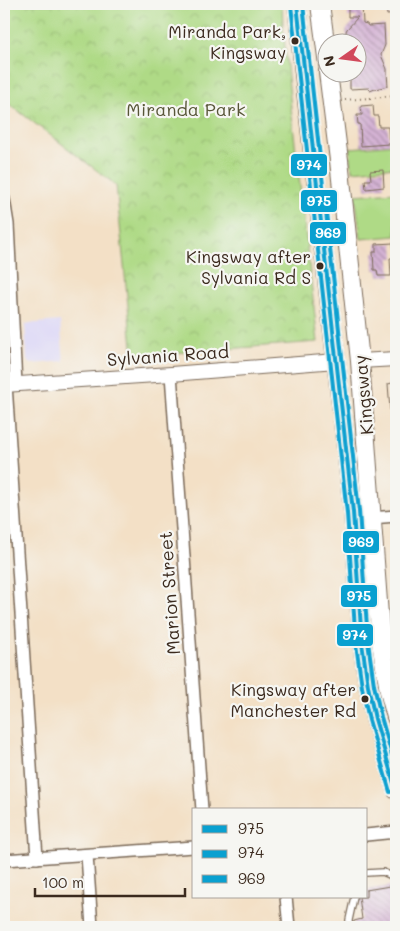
<svg xmlns="http://www.w3.org/2000/svg" width="400" height="931" font-family="Mali,sans-serif">
	<defs>
		<pattern id="park-crowns" width="20" height="18" patternUnits="userSpaceOnUse" patternTransform="scale(1.25)"><rect width="20" height="18" fill="#afda86"/><path d="M2 6a3 3 0 1 1 6 0M12 15a3 3 0 1 1 6 0" fill="none" stroke="#97bb73"/></pattern>
		<pattern id="building-back-hatch" width="6" height="6" patternUnits="userSpaceOnUse" patternTransform="scale(1.25)"><rect width="6" height="6" fill="#d4b2d4"/><path d="M-1 5l2 2M0 0l6 6M5-1l2 2" fill="none" stroke="#ad91ab"/></pattern>
	</defs>
	<rect width="100%" height="100%" fill="#f6f6f2"/>
	<filter id="ink" filterUnits="userSpaceOnUse"><feTurbulence type="fractalNoise" baseFrequency=".02" numOctaves="2"/><feDisplacementMap in="SourceGraphic" scale="10" xChannelSelector="R" yChannelSelector="G"/><feConvolveMatrix kernelMatrix="1 2 1 2 8 2 1 2 1" color-interpolation-filters="sRGB"/></filter>
	<filter id="wash" filterUnits="userSpaceOnUse"><feTurbulence type="fractalNoise" baseFrequency=".0096" numOctaves="4" result="noise"/><feDisplacementMap in="SourceGraphic" scale="20" xChannelSelector="R" yChannelSelector="G"/><feGaussianBlur stdDeviation="1.12" result="paint"/><feColorMatrix in="noise" values="0 0 0 0 0 0 0 0 0 0 0 0 0 0 0 0 0 1.4 0 .05"/><feComposite in="paint" operator="in"/></filter>
	<g filter="url(#wash)">
		<rect width="100%" height="100%" fill="#f3e0c6"/>
		<!-- built -->
		<path fill="#dbd6f7" d="M60,321l4,40 -33,3 -4,-4 -2,-36z"/>
		<!-- grass -->
		<g fill="#afda86" stroke="#758252">
			<path d="M396,144v23l-44,4 -2,-23z"/>
			<path d="M396,192v44l-35,3 -6,-44z"/>
		</g>
		<!-- park -->
		<path fill="url(#park-crowns)" stroke="#758252" d="M4,4h278l1,22 8,82 27,234 -185,14 -17,-171 -112,-85z"/>
		<g id="blocks">
			<!-- building -->
			<g fill="url(#building-back-hatch)">
				<path d="M348,4h14l1,19 4,1 1,2 16,-1 1,20 -4,10 6,14v4l1,13 -13,3 -5,2 -1,-3 -19,1v-17h8v-30h-10l-2,-11 1,-2 11,-12h-10z"/>
				<path d="M387,4h9v10l-9,1 -1,-10z"/>
				<path d="M373,105l1,11h4l1,11h9l1,17 -28,2 -1,-22h-2l-1,-9h5l-1,-9z"/>
				<path d="M383,170l1,17 -18,2 -1,-9h6l-1,-9z"/>
				<path d="M393,243l1,15h-4l1,18h-13l-1,-6h-3l-1,-18h3v-8z"/>
				<path d="M396,382v28h-6l-2,-26z"/>
				<path d="M396,885v42h-42v-6l8,-2 -3,-22h7v-7z"/>
			</g>
		</g>
	</g>
	<g filter="url(#ink)">
		<use href="#blocks" fill-opacity="0" stroke="#7b6a59" stroke-width="1"/>
		<g fill="none" stroke-linecap="round" stroke-linejoin="round">
			<!-- service casing -->
			<g stroke="#7b6a59" stroke-width="8">
				<g id="service">
					<path d="M366,873l17,-1 13,6"/>
					<path d="M349,927v-7l5,-23"/>
				</g>
			</g>
			<!-- minor casing -->
			<g stroke="#7b6a59" stroke-width="14">
				<g id="minor">
					<path d="M4,199l4,25 8,160"/>
					<path d="M171,374l31,436"/>
					<path d="M6,384l31,474"/>
					<path d="M371,518l25,-2"/>
					<path d="M366,835l30,-3"/>
					<path d="M87,855l5,72"/>
					<path d="M4,860l190,-13"/>
					<path d="M286,897l3,30"/>
				</g>
			</g>
			<!-- tertiary casing -->
			<g stroke="#7b6a59" stroke-width="16">
				<g id="tertiary">
					<path d="M360,361l36,-2"/>
					<path d="M4,385l167,-11 165,-13"/>
				</g>
			</g>
			<!-- primary casing -->
			<g stroke="#7b6a59" stroke-width="20">
				<g id="primary">
					<path d="M297,4l7,70 49,438 9,131 6,43 7,33 21,71"/>
					<path d="M320,4l8,61"/>
					<path d="M328,72l11,88 21,201 21,281 8,49 7,26"/>
				</g>
			</g>
			<!-- path -->
			<path stroke="#7b6a59" stroke-width="2" stroke-dasharray="1 4" stroke-linecap="butt" d="M345,100l51,-4"/>
			<!-- service -->
			<use href="#service" stroke="#fff" stroke-width="5.5"/>
			<!-- minor -->
			<use href="#minor" stroke="#fff" stroke-width="11"/>
			<!-- tertiary -->
			<use href="#tertiary" stroke="#fff" stroke-width="14"/>
			<!-- primary -->
			<use href="#primary" stroke="#fff" stroke-width="18"/>
			<!-- bus-1 casing -->
			<g stroke="#f6f6f2" stroke-width="8">
				<path id="bus-1" d="M297,4l56,508 9,131 6,43 7,33 21,71"/>
			</g>
			<!-- bus-2 casing -->
			<g stroke="#f6f6f2" stroke-width="8">
				<path id="bus-2" d="M291,5l56,508 9,131 6,43 7,33 21,72"/>
			</g>
			<!-- bus-3 casing -->
			<g stroke="#f6f6f2" stroke-width="8">
				<path id="bus-3" d="M303,4l56,507 9,131 6,43 7,32 15,52"/>
			</g>
			<!-- bus-1 -->
			<use href="#bus-1" stroke="#09a0d0" stroke-width="4"/>
			<!-- bus-2 -->
			<use href="#bus-2" stroke="#09a0d0" stroke-width="4"/>
			<!-- bus-3 -->
			<use href="#bus-3" stroke="#09a0d0" stroke-width="4"/>
		</g>
	</g>
	<!-- markers -->
	<g fill="#3b2a1e" stroke="#f6f6f2" stroke-width="2">
		<circle cx="295" cy="41" r="4.5"/>
		<circle cx="320" cy="266" r="4.5"/>
		<circle cx="365" cy="699" r="4.5"/>
	</g>
	<g text-anchor="middle" dominant-baseline="central" stroke-width="4.5" stroke-linejoin="round" paint-order="stroke">
		<!-- bus labels -->
		<g font-size="17" fill="#3b2a1e" stroke="#f6f6f2" text-anchor="end">
			<text x="286" y="31">Miranda Park,<tspan x="286" dy="21">Kingsway</tspan></text>
			<text x="311" y="256">Kingsway after<tspan x="311" dy="21">Sylvania Rd S</tspan></text>
			<text x="356" y="689">Kingsway after<tspan x="356" dy="21">Manchester Rd</tspan></text>
		</g>
		<!-- park labels -->
		<g font-size="18" fill="#585638" stroke="#f6f6f2">
			<text x="186" y="109">Miranda Park</text>
		</g>
		<!-- street labels -->
		<g font-size="18" fill="#3b2a1e" stroke="#f6f6f2">
			<text transform="translate(168 355) rotate(-4)">Sylvania Road</text>
			<text transform="translate(363 395) rotate(-95)">Kingsway</text>
			<text transform="translate(169 593) rotate(-94)">Marion Street</text>
		</g>
	</g>
	<g stroke="#f6f6f2" stroke-width="2">
		<rect x="290" y="153" width="38" height="24" rx="5" fill="#09a0d0"/>
		<rect x="300" y="189" width="38" height="24" rx="5" fill="#09a0d0"/>
		<rect x="309" y="221" width="38" height="24" rx="5" fill="#09a0d0"/>
		<rect x="342" y="530" width="38" height="24" rx="5" fill="#09a0d0"/>
		<rect x="340" y="584" width="38" height="24" rx="5" fill="#09a0d0"/>
		<rect x="336" y="623" width="38" height="24" rx="5" fill="#09a0d0"/>
	</g>
	<g font-size="14" text-anchor="middle" font-weight="bold" fill="#fff">
		<text x="309" y="170">974</text>
		<text x="319" y="206">975</text>
		<text x="328" y="238">969</text>
		<text x="361" y="547">969</text>
		<text x="359" y="601">975</text>
		<text x="355" y="640">974</text>
	</g>
	<!-- margin -->
	<rect width="400" height="931" fill="none" stroke="#f6f6f2" stroke-width="20"/>
	<!-- legend -->
	<rect x="192" y="808" width="175" height="90" fill="#f6f6f2" stroke="#aba49d"/>
	<rect x="202" y="825" width="25" height="8" fill="#09a0d0" stroke="#aba49d"/>
	<text x="238" y="834" font-size="15" fill="#3b2a1e">975</text>
	<rect x="202" y="850" width="25" height="8" fill="#09a0d0" stroke="#aba49d"/>
	<text x="238" y="858" font-size="15" fill="#3b2a1e">974</text>
	<rect x="202" y="875" width="25" height="8" fill="#09a0d0" stroke="#aba49d"/>
	<text x="238" y="884" font-size="15" fill="#3b2a1e">969</text>
	<!-- north arrow -->
	<g transform="translate(342 58) rotate(256)"><circle r="24" fill="#f6f6f2" stroke="#aba49d"/>
	<path d="M0-4L9 19L0 12L-9 19Z" fill="#d1495b"/>
	<text y="-8" font-size="14" font-weight="bold" text-anchor="middle" fill="#3b2a1e">N</text>
	</g>
	<!-- scale -->
	<path d="M35 888v8h150v-8" fill="none" stroke="#3b2a1e" stroke-width="2.5"/>
	<text x="42" y="888" font-size="15" fill="#3b2a1e" stroke="#f6f6f2" stroke-width="4" paint-order="stroke">100 m</text>
</svg>
